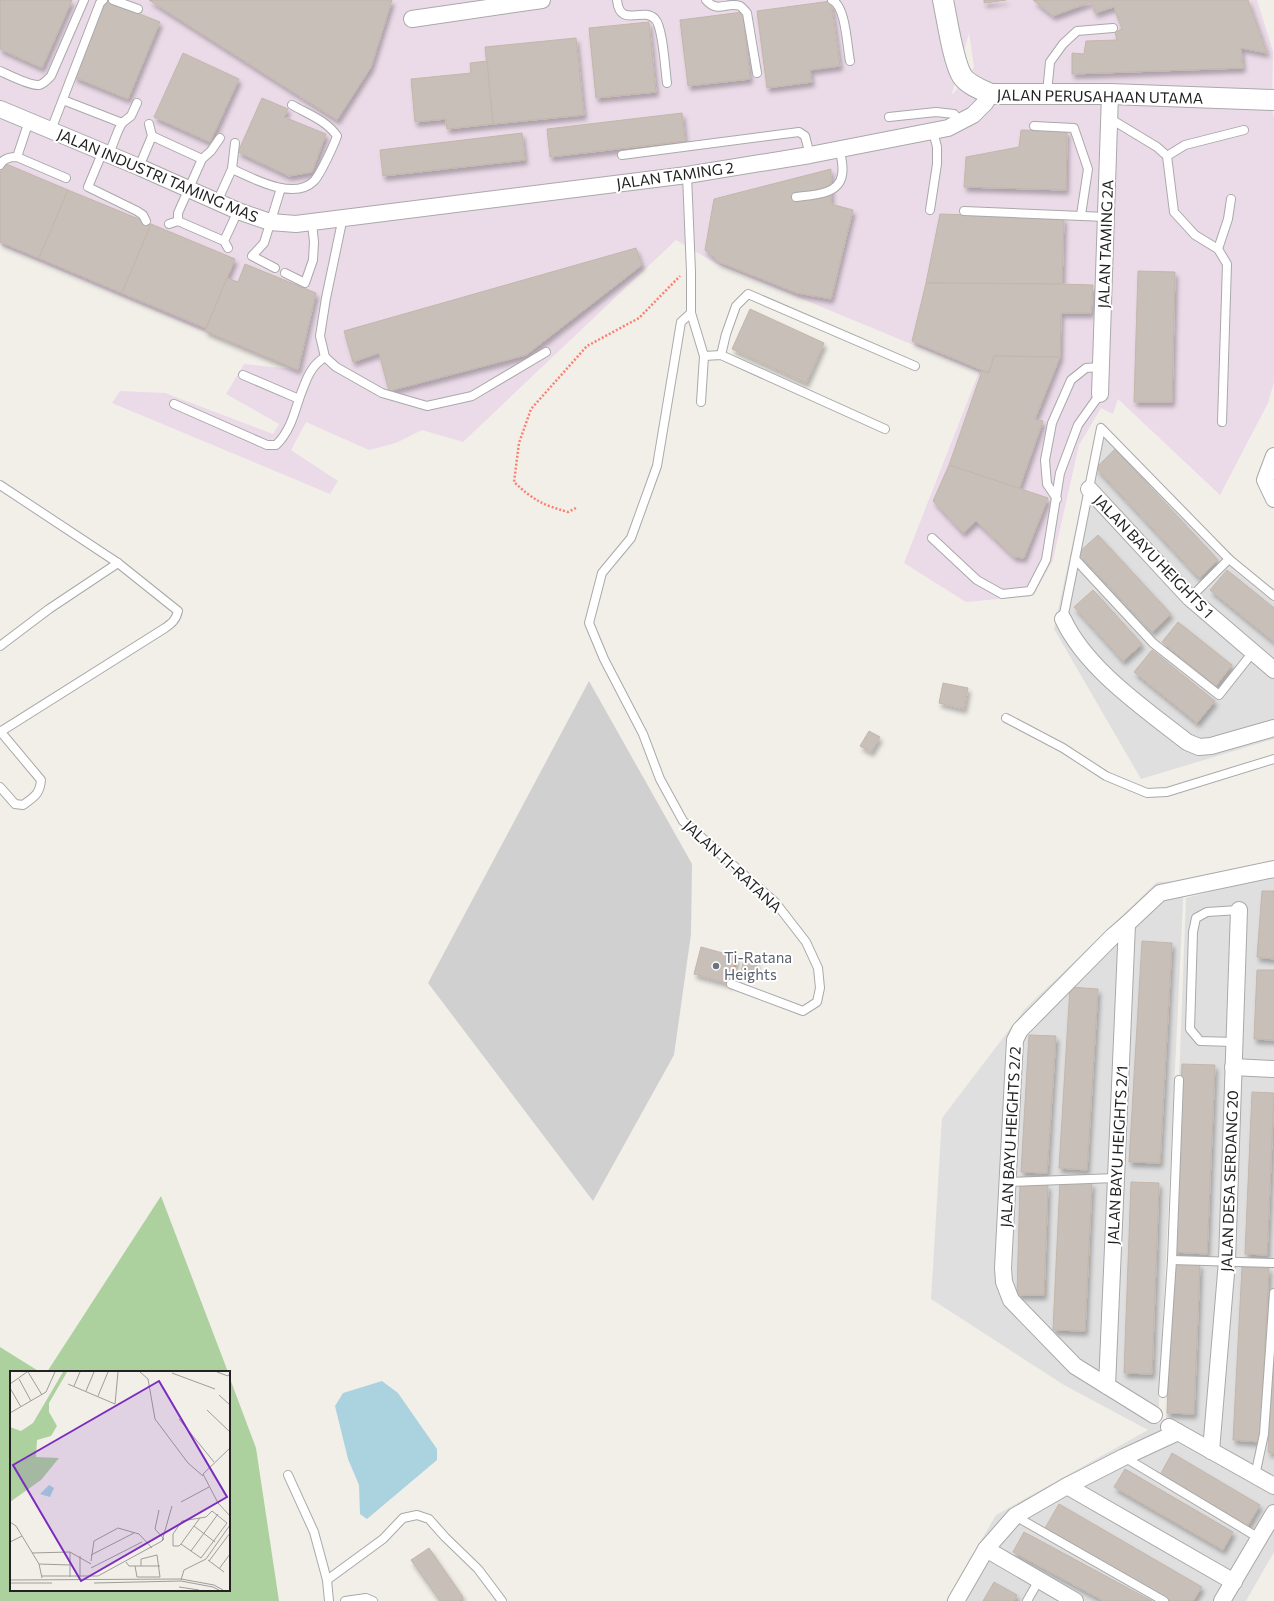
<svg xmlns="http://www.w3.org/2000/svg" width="1274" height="1601" font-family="Commissioner,sans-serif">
	<defs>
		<filter id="shadow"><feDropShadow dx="2.5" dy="4.5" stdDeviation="2" flood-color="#0004"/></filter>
	</defs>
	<rect width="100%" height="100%" fill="#f2efe9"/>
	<!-- residential -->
	<g fill="#e0dfdf">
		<path d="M1099,421l134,135 41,33v150l-133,40 -87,-150z"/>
		<path d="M1274,875v677l-28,49h-300l50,-86 152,-85 -84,-45 -133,-86 11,-181 83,-109 132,-127 27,-1 -26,543 8,-4 20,-522z"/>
	</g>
	<!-- industrial -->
	<path fill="#ebdbe8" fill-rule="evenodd" d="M0,0h1257l16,51 -1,58 2,9v264l-6,21 -48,92 -102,-96 -5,15 -12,-6 -22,37 -26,115 -20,36 -67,6 -62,-39 75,-191 -264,-109 -39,-23 -213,202 -41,-12 -26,13 -27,7 -63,-28 -15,28 47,31 -8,13 -218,-91 8,-12 45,2 108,41 6,-10 -53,-30 18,-30 48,5 -292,-124zM969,33l5,34 -21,27 -1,-1z"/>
	<!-- religious -->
	<path fill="#d0d0d0" d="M589,681l103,183 -1,70 -17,121 -81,146 -165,-218z"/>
	<!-- forest -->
	<g fill="#add19e">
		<path d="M161,1196l67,176h-181z"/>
		<path d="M0,1347l40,25h-29v218h218v-214l27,72 23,153h-279z"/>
	</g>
	<!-- water -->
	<path fill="#aad3df" d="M382,1381l16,12 39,56v11l-70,59 -7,-5 -1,-29 -11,-26 -13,-53 8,-13z"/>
	<!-- building -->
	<g fill="#c7bfb8" stroke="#c4b6ab" filter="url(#shadow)">
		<path d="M0,0h72l-30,68 -42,-19z"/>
		<path d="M105,0l55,22 -32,77 -54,-22z"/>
		<path d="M149,0h243l-21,67 -34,53z"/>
		<path d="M984,0h22l-22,3z"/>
		<path d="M1033,0h215l19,53 -26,-5 2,20 -171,6v-21l12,1 2,-13 31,-1 -2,-8 7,-3 -8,-22 -19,6 -4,-11 -38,14z"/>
		<path d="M831,1l9,65 -30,4 2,12 -45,6 -10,-77z"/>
		<path d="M743,12l7,67 -62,7 -8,-66z"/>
		<path d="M649,22l7,70 -60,6 -7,-70z"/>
		<path d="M576,38l8,77 -91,9 -8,-77z"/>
		<path d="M183,53l56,26 -29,63 -56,-25z"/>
		<path d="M487,61l6,63 -46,5 -1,-10 -31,3 -4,-43 60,-6 -1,-10z"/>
		<path d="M262,98l26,11 -4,8 42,17 -14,38 -23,4 -51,-24z"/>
		<path d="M682,113l3,28 -135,16 -3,-28z"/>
		<path d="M1021,130l46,1 -1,59 -102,-3 2,-30 53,-10z"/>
		<path d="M522,133l3,27 -142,16 -3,-26z"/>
		<path d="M4,163l64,27 -29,68 -39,-16v-69z"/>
		<path d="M831,169v35l22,6 -22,89 -34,-6 -78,-31 -14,-12 9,-51z"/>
		<path d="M68,190l83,34 -29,69 -83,-35z"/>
		<path d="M940,214l124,4 -2,66 -136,-1z"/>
		<path d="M151,224l84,35 -29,69 -84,-35z"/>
		<path d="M636,248l6,17 -116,90 -137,36 -10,-38 -26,9 -9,-31z"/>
		<path d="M245,264l71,29 -18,77 -93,-39 22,-53 11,4z"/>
		<path d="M1138,271l37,1 -3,130h-38z"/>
		<path d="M926,283l136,1 31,1 -2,28h-30l-1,44 -66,-1 -5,17 -77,-32z"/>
		<path d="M750,309l74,34 -18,40 -74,-34z"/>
		<path d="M994,356l66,1 -25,62 8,2 -24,68 -70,-24 33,-94 7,2z"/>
		<path d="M1115,449l103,111 -19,18 -103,-110z"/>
		<path d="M949,465l99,33 -24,60 -10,-1 -38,-36 -13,12 -30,-32z"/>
		<path d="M1098,535l73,79 -19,18 -74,-79z"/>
		<path d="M1227,570l47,38v34l-64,-52z"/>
		<path d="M1093,590l49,54 -19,17 -49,-54z"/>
		<path d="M1178,622l54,43 -16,21 -54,-44z"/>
		<path d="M1152,650l63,51 -18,22 -63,-51z"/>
		<path d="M943,683l25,5 -4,21 -25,-6z"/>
		<path d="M869,731l11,6 -9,15 -11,-6z"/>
		<path d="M1262,891h12v68l-17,-2z"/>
		<path d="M1142,941l30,2 -12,220 -31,-1z"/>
		<path d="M701,947l36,10 -6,27 -37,-10z"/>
		<path d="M744,959l13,3 -2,12 -14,-3z"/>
		<path d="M1257,970h17v70l-20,-1z"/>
		<path d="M1070,987l28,2 -11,181 -28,-2z"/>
		<path d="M1029,1035l27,1 -9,137 -26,-1z"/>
		<path d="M1182,1064l33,1 -8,189 -33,-2z"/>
		<path d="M1252,1092l22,1 -7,162 -22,-1z"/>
		<path d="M1060,1181l32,2 -7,148 -32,-1z"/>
		<path d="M1131,1182l28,1 -7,191 -28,-1z"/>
		<path d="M1020,1184l28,1 -4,110h-27z"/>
		<path d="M1173,1263l27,1 -6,150 -27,-1z"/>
		<path d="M1242,1267l27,1 -9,174 -27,-2z"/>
		<path d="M1274,1333v120l-6,-1z"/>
		<path d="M1172,1453l88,52 -13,22 -87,-52z"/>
		<path d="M1125,1469l108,63 -10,18 -109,-63z"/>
		<path d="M1059,1504l143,83 -9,14h-23l-125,-73z"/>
		<path d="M1024,1532l128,69h-48l-91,-49z"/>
		<path d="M429,1548l34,49 -5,4h-18l-29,-41z"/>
		<path d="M994,1582l23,13 -3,6h-31z"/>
	</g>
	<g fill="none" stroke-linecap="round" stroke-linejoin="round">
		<!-- service casing -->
		<g stroke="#a9a9a9" stroke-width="10">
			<g id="service">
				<path d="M113,0l25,9"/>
				<path d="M617,0c3,29 26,6 38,19 8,8 10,50 12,64"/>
				<path d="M706,0c12,14 21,1 34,6 2,1 5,5 7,7l10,60"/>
				<path d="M832,0c14,6 15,47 18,61"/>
				<path d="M0,71c9,4 30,15 39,14 5,-1 9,-6 12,-9l33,-76"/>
				<path d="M1047,93l3,-31 13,-18 14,-13 36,-3"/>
				<path d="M63,100l59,23"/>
				<path d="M889,117l47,-5 18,2 7,8"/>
				<path d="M1109,118l48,29 10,9 7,56 21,23 23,14 9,15 -5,158"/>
				<path d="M1034,126l40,2 14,41 -7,46"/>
				<path d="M51,130l49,-127 3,-3"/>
				<path d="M152,136l50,23"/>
				<path d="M103,151l-15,36 49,24 6,4 3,6"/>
				<path d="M109,154l9,-23 4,-8 9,-7 6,-13"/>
				<path d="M622,155l177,-23 6,4 5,19"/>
				<path d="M1167,156l18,-11 59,-15"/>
				<path d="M17,157l12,-36"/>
				<path d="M0,165c3,-7 10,-8 17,-8l49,21"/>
				<path d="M139,167l13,-31 -3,-12"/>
				<path d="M232,169c22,10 62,32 82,12 6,-6 20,-36 23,-45 -10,-15 -29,-22 -45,-31"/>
				<path d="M687,175l4,97v41l13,43 -3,46"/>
				<path d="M796,197c16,-2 43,-2 46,-22 2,-8 -1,-17 -2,-25"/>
				<path d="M217,202l15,-33 3,-26"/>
				<path d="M930,210l7,-46v-17l-4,-16"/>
				<path d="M964,211l142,6"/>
				<path d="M343,217l-17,81 -6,38 5,21 11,10 46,26 45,13 45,-10 74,-44"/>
				<path d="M178,221v-8l24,-54 9,-8 9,-13"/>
				<path d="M169,224l9,-3 46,20"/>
				<path d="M228,248l-4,-7 14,-30"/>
				<path d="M1218,249l10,-30 3,-20"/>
				<path d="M275,268l-23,-12 12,-13 17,-55"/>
				<path d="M285,273l20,10 8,-23 1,-18 -2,-19"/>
				<path d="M691,313l-10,9 -24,144 -26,72 -29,35 -13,50 15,36 39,75 17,45 23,42 92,81 31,40 12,26 2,20 -3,14 -14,9 -72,-27"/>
				<path d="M721,355l5,-21 10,-28 12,-12 167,72"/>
				<path d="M704,356l17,-1 164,74"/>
				<path d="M243,375l56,24c7,-18 10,-32 26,-42"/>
				<path d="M174,404l93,41h9c13,-12 18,-30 23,-46"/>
				<path d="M0,485l118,78 60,48c-2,9 -6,12 -13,17l-165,104"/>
				<path d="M1057,499l-10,-15 -2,-24 7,-37 19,-43 15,-12 14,-1"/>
				<path d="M932,538l45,42 25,14 28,-3 16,-31 14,-87 18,-48 22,-31"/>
				<path d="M1075,559l78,84 66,52 34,-43"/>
				<path d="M1190,598l39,-39"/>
				<path d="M1063,619l38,-191 128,131 45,37"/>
				<path d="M0,646l49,-37 69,-46"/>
				<path d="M1006,718l57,30 43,28 41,17 20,-1 107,-33"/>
				<path d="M0,787l15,17 8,1c11,-8 17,-11 18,-25l-41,-49"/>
				<path d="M1234,1042l-34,-1 -10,-12 3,-97 3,-14 11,-6 32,-2"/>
				<path d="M1007,1182l109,-4"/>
				<path d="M1172,1260l102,3"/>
				<path d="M1163,1393l9,-133 7,-180"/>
				<path d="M1124,1457l135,81"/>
				<path d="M288,1475l26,57 13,48 2,21"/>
				<path d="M1255,1476l9,-42 10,-141"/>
				<path d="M1015,1516l149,85"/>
				<path d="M327,1580l56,-41 20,-21 14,-3 12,4 16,18 33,32 24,32"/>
				<path d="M345,1601l21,-3 7,3"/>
				<path d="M1027,1601l12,-21"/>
			</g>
		</g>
		<!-- minor casing -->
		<g stroke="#a9a9a9" stroke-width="18">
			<g id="minor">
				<path d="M412,19l130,-19"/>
				<path d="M0,109l139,58 99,44 32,11 26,2 391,-49 123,-20 138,-27 25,-13 12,-12 6,-9"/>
				<path d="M1100,394l10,-300"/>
				<path d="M1274,456l-9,24 9,19"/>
				<path d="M1089,489l101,109 84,72"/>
				<path d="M1063,619c23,50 82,90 124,123l12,5 12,-1 63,-18"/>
				<path d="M1233,1067l41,2"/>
				<path d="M1107,1386l20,-462"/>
				<path d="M1154,1415l-79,-49 -64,-66 -7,-18 -1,-14 12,-228 5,-10 93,-94 14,-12 33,-31 114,-24"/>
				<path d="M1169,1427l105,59"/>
				<path d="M1211,1451l16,-190 12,-351"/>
				<path d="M1067,1486l167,96"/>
				<path d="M986,1549l89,52"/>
				<path d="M956,1601l30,-52 29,-33 52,-30 57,-29 54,-25"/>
				<path d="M1222,1601l52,-88"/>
			</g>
		</g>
		<!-- tertiary casing -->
		<g stroke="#a9a9a9" stroke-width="22">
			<path id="tertiary" d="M943,0c4,19 10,61 19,76 6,9 20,14 29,18h119l164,6"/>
		</g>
		<!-- path -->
		<g stroke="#fa8072" stroke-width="2.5" stroke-dasharray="2 2" stroke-linecap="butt">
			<path d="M576,508l-8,4c-25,-7 -35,-12 -54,-30l5,-39 12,-34 56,-63 52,-28 41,-42"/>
			<path d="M733,975l4,-18 7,2"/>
		</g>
		<!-- service -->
		<use href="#service" stroke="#fff" stroke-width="8"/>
		<!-- minor -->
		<use href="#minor" stroke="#fff" stroke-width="16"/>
		<!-- tertiary -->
		<use href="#tertiary" stroke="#fff" stroke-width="20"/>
	</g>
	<!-- markers -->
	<circle fill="#6b7280" stroke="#fff" stroke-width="1.5" cx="716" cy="966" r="4"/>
	<g text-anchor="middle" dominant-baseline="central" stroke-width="4" stroke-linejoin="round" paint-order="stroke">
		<!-- street labels -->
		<g font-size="15" fill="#222" stroke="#fff">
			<text transform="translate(1100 96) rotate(1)">JALAN PERUSAHAAN UTAMA</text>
			<text transform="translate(158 175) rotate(23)">JALAN INDUSTRI TAMING MAS</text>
			<text transform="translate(675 175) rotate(-8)">JALAN TAMING 2</text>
			<text transform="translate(1105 244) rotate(-88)">JALAN TAMING 2A</text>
			<text transform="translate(1154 556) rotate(46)">JALAN BAYU HEIGHTS 1</text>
			<text transform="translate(733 866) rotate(43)">JALAN TI-RATANA</text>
			<text transform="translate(1010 1137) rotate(-87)">JALAN BAYU HEIGHTS 2/2</text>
			<text transform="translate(1117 1155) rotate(-87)">JALAN BAYU HEIGHTS 2/1</text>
			<text transform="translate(1229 1181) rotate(-88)">JALAN DESA SERDANG 20</text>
		</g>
		<!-- worship labels -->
		<g font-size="15" fill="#5b616d" stroke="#fff" text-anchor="start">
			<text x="724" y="957">Ti-Ratana<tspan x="724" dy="17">Heights</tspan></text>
		</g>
	</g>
	<!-- overview -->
	<g transform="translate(10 1371)">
		<rect width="220" height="220" fill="#f2efe9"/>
		<path d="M53,1h4l-18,31v9l8,14 -6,10 -14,4 -1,17 23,1 -18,22 -31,22v-75l11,4 12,-8z" fill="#add19e"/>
		<path d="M39,114l5,3 -4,9 -10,-3z" fill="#aad3df"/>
		<path fill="none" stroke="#9f9d99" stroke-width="1" d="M18,1l14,23M130,1l8,7 7,40 33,44 15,13M207,1l11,4 2,-3M162,2l43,16M9,8l12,22M0,13l17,-12M58,13l47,20 3,-32M64,15l6,-14M0,17l11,19M76,20l8,-19M209,24l11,10M88,25l10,-24M197,39l23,22M0,42l36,-21 9,-20M169,48l35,43M220,77l-27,26 15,29 12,13M171,131l28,-15M149,139l-4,19 9,10M0,151l6,4 23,38 3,14M184,155l21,16M154,168l-2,2 10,-35M0,171l12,-6M171,173l20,14 26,-35 -15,-12 -6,6 -24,4 -9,13v12h6l2,-2 13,-18 6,-8M181,180l27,-37M22,182l38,-1 21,12M81,184l43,-22M70,185v21M198,189l16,12M81,190l3,-20 24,-13 21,6 13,14M199,190l21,-28M116,191l3,4h31M29,193l31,1M125,195l2,11h23l-3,-22 -16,4v7M81,197l51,-26M209,198l11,-15M32,205h56l64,-35M60,206v-25M0,209l171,-1 33,6 9,5M171,209l3,-10 22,-11 24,-34M0,212h42M84,212l87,-2 32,6 6,3M169,216l20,3"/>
		<path fill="#7b2cbf" fill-opacity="0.15" stroke="#7b2cbf" stroke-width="2" d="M149,10l68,116 -146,84 -68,-116z"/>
		<rect width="220" height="220" fill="none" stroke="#222" stroke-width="2"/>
	</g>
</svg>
